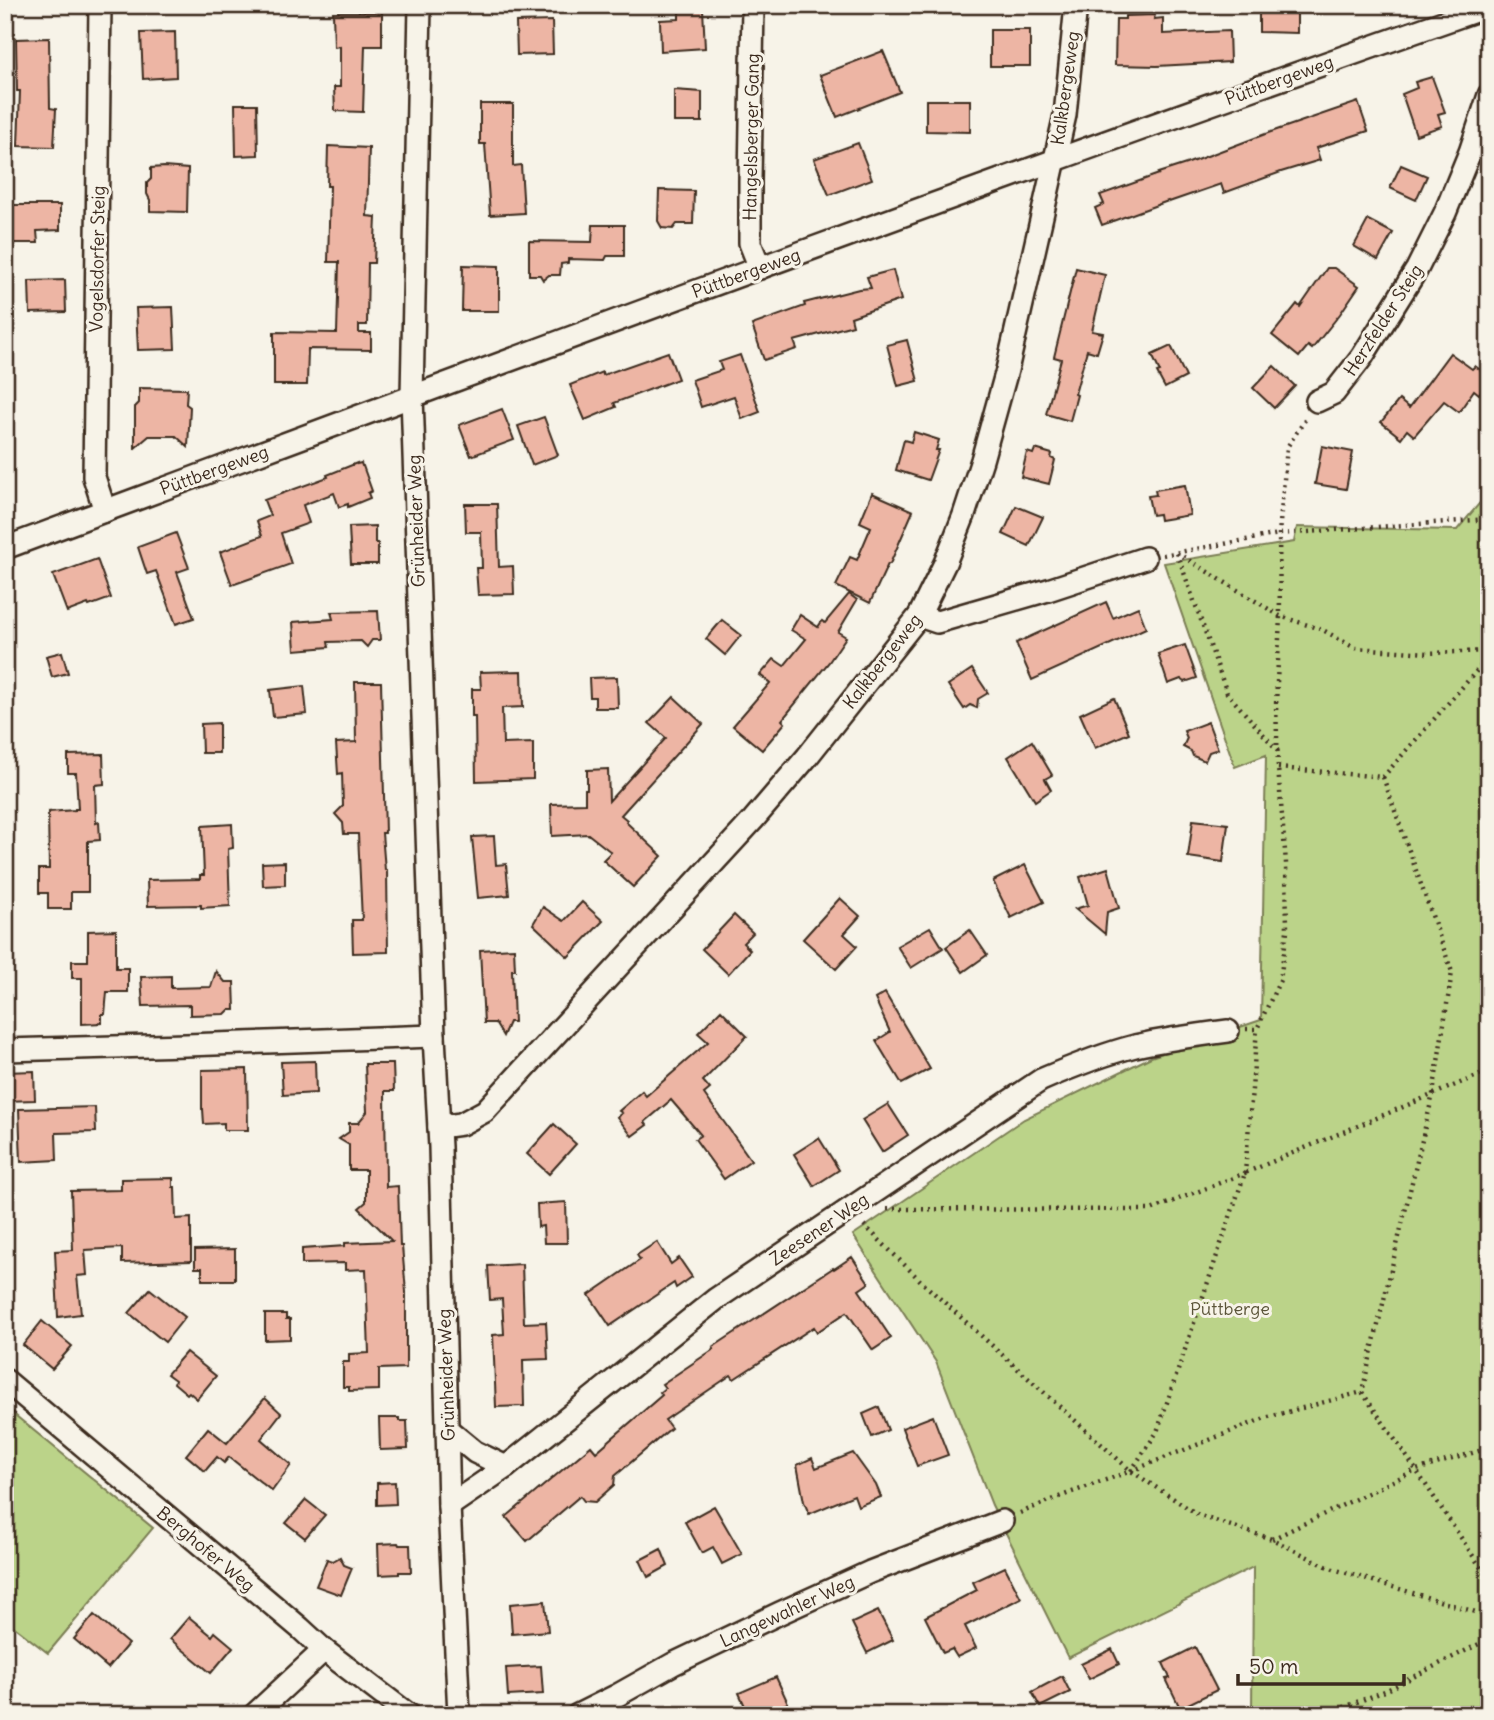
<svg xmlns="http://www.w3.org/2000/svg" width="1494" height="1720" font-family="Delius,sans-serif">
	<rect width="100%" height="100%" fill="#f7f3e8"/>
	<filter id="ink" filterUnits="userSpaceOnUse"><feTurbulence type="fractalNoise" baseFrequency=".0143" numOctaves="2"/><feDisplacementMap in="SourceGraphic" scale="14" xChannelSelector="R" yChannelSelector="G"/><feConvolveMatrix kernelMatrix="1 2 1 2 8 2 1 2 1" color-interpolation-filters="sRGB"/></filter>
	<g filter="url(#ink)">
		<!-- green -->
		<g fill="#bbd389" stroke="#7b7e54" stroke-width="2">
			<path d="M1489,492v1223h-237l1,-148 -185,91 -76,-153 -56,-143 -83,-127 171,-116 127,-62 110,-37 5,-265 -31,12 -71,-204 130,-21 3,-15 160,3z"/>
			<path d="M5,1407l148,121 -105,125 -40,-31 -3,3z"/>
		</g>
		<!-- building -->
		<g fill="#edb5a4" stroke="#3b2a1e" stroke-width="2">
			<path d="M1259,5h38v28l-38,-1z"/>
			<path d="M703,9l2,39 -44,3 -1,-31 19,-1v-9z"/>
			<path d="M333,12h49v34h-17l-2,66 -28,-1 -1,-24h6v-41l-6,1z"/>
			<path d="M1155,15l-1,4 9,-1v16l66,-3 1,31 -73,4 -42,-1 1,-46h9v-3z"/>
			<path d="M552,21l1,33 -36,1 -1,-33z"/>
			<rect x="990" y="30" width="40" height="36"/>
			<path d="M175,32l1,45 -33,2 -2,-46z"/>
			<path d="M49,38l1,70 6,1 -2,38 -36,-1 2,-55h-3l-1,-52z"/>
			<path d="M883,51l17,41 -63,25 -17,-42z"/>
			<path d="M1432,77l13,35 -7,2 4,12 -26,9 -14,-41 15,-6 -2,-6z"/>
			<path d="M674,90l28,2v30h-28z"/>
			<path d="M926,100h44v32l-44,-1z"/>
			<path d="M1358,102l10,29 -52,17 4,12 -39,12 -57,21 -3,-9 -52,18 -1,-1 -66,24 -7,-17 9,-4 -4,-9 59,-21 -1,-1 28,-9 82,-31z"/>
			<path d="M235,104h22l1,51 -22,1z"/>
			<path d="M480,104h33v62l8,-1 3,48 -34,2 -5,-71h-5z"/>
			<path d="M858,143l14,36 -43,16 -15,-36z"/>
			<path d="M328,146l41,2 -2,68 9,1 -2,46h-6l-1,62h-8v8h12v17l-63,-1 -1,36h-33v-53l63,1 2,-71h-11l2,-76h-3z"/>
			<path d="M1401,165l26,11 -11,24 -26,-12z"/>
			<path d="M164,167l24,2 -1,43 -37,-1v-11l-3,-6v-11l4,-4v-11z"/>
			<path d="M659,190l35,1 -1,33h-16l-4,5 -11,-1 -4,-7z"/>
			<path d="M10,205h50v25l-23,1 1,12h-27z"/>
			<path d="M1368,220l25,13 -15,27 -24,-14z"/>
			<path d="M593,225h31v31h-17l-2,4 -37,-1v4l-7,1 -1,11h-11l-6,5 -3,-5h-11v-34l63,1z"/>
			<path d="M463,265l36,1v45h-37z"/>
			<path d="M1076,268l29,7 -13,56 11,2 -6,20 -10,-3 -12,44 2,1 -7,26 -24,-7 15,-55 -7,-2z"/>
			<path d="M1327,268h7l25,18 -19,28 -28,35 -4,-3 -9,11 -27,-22 25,-31 3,3z"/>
			<path d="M893,270l8,30 -50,17 2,8 -59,16 3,8 -33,11 -12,-35 53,-19 -1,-3 55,-14 12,-1 -4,-11z"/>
			<path d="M65,280l1,32 -36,1 -1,-32z"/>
			<path d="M173,307l2,42 -37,1 -2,-42z"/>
			<path d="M907,340l11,41 -20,5 -11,-41z"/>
			<path d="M1171,346l15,31 -21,11 -8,-15 3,-1 -8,-17z"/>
			<path d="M668,352l10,27 -64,24 2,4 -31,13 -15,-35 32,-13 1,3z"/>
			<path d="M1450,353l22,16 3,-3 14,10v4l-10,14 -5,-4 -15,22 -15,-11 -30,35 -7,-6 -6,8 -20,-16 18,-22 10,8z"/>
			<path d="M740,355l20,57 -18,7 -8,-23 -33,11 -9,-27 30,-10 -3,-8z"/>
			<path d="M1274,366l21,20 -21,22 -21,-20z"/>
			<path d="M139,388l48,1 -1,15 4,3 -2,40 -12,-11h-27l-14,12v-41l4,-4z"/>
			<path d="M502,409l12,31 -43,16 -12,-31z"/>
			<path d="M544,417l14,38 -26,10 -14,-39z"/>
			<path d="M914,432l25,8 -3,10h3l-11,30 -32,-10 8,-30 7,2z"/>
			<path d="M1322,446l31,6 -7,37 -31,-5z"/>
			<path d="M1035,449l17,5 -1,4 4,2 -6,24 -28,-7 6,-25 6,2z"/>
			<path d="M357,463v1l4,-1 1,3h1l9,25 -4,2 2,5 -22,9v-3l-9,3 -5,-14 -31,12 6,18 -28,10 10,31 -59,21 -12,-33 42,-16 -5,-15 13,-5 -6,-16 64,-23 -1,-2z"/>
			<path d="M1185,485l5,30 -30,5 -1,-6 -7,1 -4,-19 8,-1 -1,-5z"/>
			<path d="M872,493l41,18 -23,53h-2l-18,39 -34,-17 14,-29 7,3 14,-33 -11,-5z"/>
			<path d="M465,504h32l2,63 14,-1 1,28 -36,1 -2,-27h6l-1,-36h-15z"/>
			<path d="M1016,506l27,11 -14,29 -26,-12z"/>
			<path d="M375,526v17h3v21h-27l-2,-37z"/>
			<path d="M176,533l13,35 -12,4 17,46 -18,6 -20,-53 -9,3 -9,-27z"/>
			<path d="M97,559l14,39 -22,8 -1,-2 -21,8 -14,-37z"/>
			<path d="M849,594l8,6 -19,32 8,5 -17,25 -47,58 3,3 -23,27 -29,-24 37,-43 -10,-8 14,-16 10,7 22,-27 -15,-9 9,-15 18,12 4,-6 3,2z"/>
			<path d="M1106,602l7,16 25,-11 8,21 -114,52 -16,-37z"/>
			<path d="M378,611l2,29h-8l-5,7 -6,-6 -33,1 1,5 -34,3 -2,-28 40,-3 -2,-7z"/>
			<path d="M722,620l19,15 -16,20 -19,-16z"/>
			<path d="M1185,645l12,33 -12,4 -4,-3 -13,5 -10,-30z"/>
			<path d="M62,652l6,21 -16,4 -6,-21z"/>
			<path d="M972,669l16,24 -10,6 -1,9 -7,-3 -6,4 -16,-24z"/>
			<path d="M522,671l1,36 -21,1 1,36 30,-1v36l-57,2 -1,-65h-3v-27h9l-1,-17z"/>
			<path d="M617,677l1,31h-23v-11h-5l-1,-19z"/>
			<path d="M355,682h26l4,151h-3l3,37h2l1,82 -35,1 -1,-33h10l-4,-86h-14l-1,-11 -8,-9 8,-8 -1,-33 -4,1 -2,-31 20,-1z"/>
			<path d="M304,686l3,28 -34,3 -3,-27z"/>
			<path d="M674,697l29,27 -82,91 6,5 -1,2 36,34 -29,31 -30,-27 8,-8 -23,-18 -36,2 -1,-32 34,-1v-14h2v-19l21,-1 1,32 57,-63 -17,-15z"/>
			<path d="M1114,698l15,35 -34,15 -15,-34z"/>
			<path d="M1208,722l10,27 -9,3 -4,9 -12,-5 -2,-5 -8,-4 4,-9 -3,-7z"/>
			<path d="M219,723v30h-17l-1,-29z"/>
			<path d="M1032,741l20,34 -7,4 6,11 -16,11 -27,-44z"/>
			<path d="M103,754l1,30 -9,1 1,38 3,-1 1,18 -12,1v51h-17v17h-23v-16h-9v-24h10l-1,-57 27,-2v-1h3l-2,-36h-8v-18z"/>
			<path d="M1193,820l35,4 -5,38 -35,-5z"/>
			<path d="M232,824l1,24 -5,1 2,57 -29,2v-3l-53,1 -1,-26 53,-1v-4h4l-2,-49z"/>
			<path d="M494,836l2,29 10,-1 3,31 -31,3 -6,-61z"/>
			<path d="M285,862v23l-22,1 -1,-23z"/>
			<path d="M1025,865l19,37 -33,16 -18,-37z"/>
			<path d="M1108,868l11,40 -12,4 -2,22 -30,-25 13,-4 -8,-28z"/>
			<path d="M840,898l20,18 -16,18 13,12 -21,23 -33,-30z"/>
			<path d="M582,902l21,19 -35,36 -35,-33 10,-17 21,14z"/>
			<path d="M734,915l19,18 -10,10 7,7 -22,24 -26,-25z"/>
			<path d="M930,927l13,21 -32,20 -14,-22z"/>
			<path d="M116,930v38h12v24h-21l-2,22h-3v9l-20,1v-46h-10v-17h16v-30z"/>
			<path d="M970,930l17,25 -24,17 -17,-25z"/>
			<path d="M514,948l1,22h-3l2,52h-5l-6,14 -8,-13h-11l-4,-73z"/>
			<path d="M216,971l9,11h9l1,28h-6l-4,4 -35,1v-10l-47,1 -2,-29 30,-1v12l40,-1z"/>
			<path d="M885,993l45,76 -28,15 -26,-43 14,-9 -15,-33z"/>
			<path d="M721,1010l26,26 -44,45 7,8 -6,5 47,66 -27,19 -29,-40 6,-4 -30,-35 -26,22 2,3 -15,11 -15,-19 5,-4 -3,-2 23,-20 4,5 62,-54 -10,-9z"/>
			<path d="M315,1061l1,32 -33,2 -2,-33z"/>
			<path d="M365,1064h28l1,27h-9l1,96 12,-1 2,60h2l4,46v76l-27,1v21l-30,1v-4h-6v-25h6v-8l20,-1 -3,-84 -21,1v-7l-43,1v-15l43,-3v-3l47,-2 -33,-33 7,-6v-32h-17v-25l-10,-6 10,-7v-9h9l9,-11z"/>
			<path d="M247,1069l1,61h-24v-7l-20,1 -1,-15h-1v-39z"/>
			<path d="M34,1071l1,29 -30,1v-29z"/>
			<path d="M888,1104l20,31 -26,17 -20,-32z"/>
			<path d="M95,1107l1,25 -40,1 1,27 -36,2 -2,-53z"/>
			<path d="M554,1124l22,20 -27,30 -22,-20z"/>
			<path d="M819,1138l20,32 -25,16 -20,-32z"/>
			<path d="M173,1178v9h2l1,32 15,-1v43l-69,2v-15l-37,2 2,25 -10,1 4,38 -23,3 -3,-66 18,-1 -2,-59 50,-1v-11z"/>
			<path d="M566,1202l1,41h-23l-1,-17 -5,1 -1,-23z"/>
			<path d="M657,1242l14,22 8,-6 13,19 -16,11 -2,-5 -64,43 -21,-31 51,-35 -3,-5z"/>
			<path d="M235,1249v31h-33v-12h-7v-18z"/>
			<path d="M852,1257l17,26 -10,7 32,48 -18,12 -26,-38 -30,20 -3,-5 -80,52 -3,-4 -66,45 6,8 -56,48 -1,9 -19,17 -11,-1 -4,-5 -53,45 -21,-24 85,-71 5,6 66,-57 -2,-3 5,-4 -3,-4 52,-35 -1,-2 120,-79 1,1z"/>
			<path d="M522,1264l2,59 22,-1 2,37 -25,1 1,46 -28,1 -3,-72 11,-1 -2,-35 -12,1 -2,-34z"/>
			<path d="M150,1289l35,28 -20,25 -36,-29z"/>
			<path d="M265,1314h21v5h4v20l-25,1z"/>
			<path d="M42,1321l30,25 -20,23 -29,-24z"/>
			<path d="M186,1352l30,24 -19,23 -8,-7 -2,2 -13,-11 1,-3 -8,-6z"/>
			<path d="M265,1398l16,15 -20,26 30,26 -19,26 -43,-34 -5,6 -7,-6 -12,14 -19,-16 22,-27 19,15z"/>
			<path d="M879,1407l9,23 -16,7 -9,-23z"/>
			<path d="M933,1416l15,39 -31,11 -15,-38z"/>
			<path d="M379,1418h20v3h8l1,28 -28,1z"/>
			<path d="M853,1453l23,32 5,12 -23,9 -4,-11 -45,19 -5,-12 -7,-37 15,-7 4,10z"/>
			<path d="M395,1482l1,22 -19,1v-22z"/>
			<path d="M306,1500l19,15 -20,23 -19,-15z"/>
			<path d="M714,1506l28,48 -20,10 -9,-17 -11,6 -17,-31z"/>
			<path d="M398,1543l1,2h11l1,27h-12v2l-20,1 -1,-31z"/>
			<path d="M661,1549l7,17 -20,11 -8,-17z"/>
			<path d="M340,1557l4,8 8,3 -11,27 -25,-9 11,-27 6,2z"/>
			<path d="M1005,1567l16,31 -56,28 11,22 -19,9 -5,-8 -9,4 -18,-36 52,-27 -4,-8z"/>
			<path d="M545,1601l3,30 -36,3 -2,-30z"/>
			<path d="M878,1611l15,29 -26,13 -15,-30z"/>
			<path d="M94,1615l34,29 -20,24 -34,-29z"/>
			<path d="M189,1617l23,19 3,-4 18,15 -22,26 -41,-34z"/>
			<path d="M1195,1647l22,43 -37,18 -14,-29 4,-1 -7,-15z"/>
			<path d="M1112,1649l7,15 -30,15 -8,-15z"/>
			<path d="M541,1666l2,28 -35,2 -2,-28z"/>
			<path d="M1062,1676l8,16 -30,15 -8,-15z"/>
			<path d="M776,1677l12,26 -26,12h-13l-10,-22z"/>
		</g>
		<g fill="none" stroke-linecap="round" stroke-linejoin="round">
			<!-- minor casing -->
			<g stroke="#3b2a1e" stroke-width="26">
				<g id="minor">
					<path d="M100,5l-6,472 11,34"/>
					<path d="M420,5l-8,391 22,640 6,111 9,359 10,209"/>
					<path d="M753,5l-3,176v62l10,25"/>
					<path d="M1317,401l17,-8 28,-36 55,-88 28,-56 25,-61 19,-57"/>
					<path d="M5,548c494,-184 987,-369 1484,-542"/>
					<path d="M919,616l18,6 111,-32 97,-32"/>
					<path d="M5,1050l181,-5 248,-9"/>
					<path d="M439,1127l22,-3 24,-13 268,-291 54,-63 112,-141 26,-53 19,-48 18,-55 25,-90 58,-255 11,-110"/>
					<path d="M5,1380l295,248 24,22 85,65"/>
					<path d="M447,1429l28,23 31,15"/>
					<path d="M449,1506l57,-39 210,-168 325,-219c30,-13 63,-26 94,-34 31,-7 62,-11 93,-15"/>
					<path d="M254,1715l70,-65"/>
					<path d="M578,1715l38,-19 57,-32 107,-51 90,-41 132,-51"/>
				</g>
			</g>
			<!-- path -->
			<g stroke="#3b2a1e" stroke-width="4.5" stroke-dasharray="2 5" stroke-linecap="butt">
				<path d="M1177,553l103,63 43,14 32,18 73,5 61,-2"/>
				<path d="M1177,553l50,140 51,58"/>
				<path d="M1163,555l116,-21 210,-15"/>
				<path d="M1278,768l105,9 106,-120"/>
				<path d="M1383,777l69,195 -19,122 -71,298 54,78 73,110"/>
				<path d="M1246,1029h11l23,-49 7,-49 -1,-68 -8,-95 -2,-63 4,-89 -1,-82 8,-87 20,-30"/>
				<path d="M887,1209l264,1 94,-37 12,-144"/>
				<path d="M864,1225l61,60 206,186 69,45 72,23 58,29 159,48"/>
				<path d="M5,1425l10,-13"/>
				<path d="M1131,1471l26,-39 88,-259 244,-102"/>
				<path d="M1020,1513l44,-18 67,-24 134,-53 97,-26"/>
				<path d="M1272,1539l144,-69 73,-22"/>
				<path d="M1324,1715l61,-24 104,-52"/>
			</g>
			<!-- minor -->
			<use href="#minor" stroke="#f7f3e8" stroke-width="21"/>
		</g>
	</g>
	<g text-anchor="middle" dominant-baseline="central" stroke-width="6" stroke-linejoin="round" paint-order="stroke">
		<!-- street labels -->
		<g font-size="18" fill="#3b2a1e" stroke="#f7f3e8">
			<text transform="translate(1279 80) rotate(-20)">Püttbergeweg</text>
			<text transform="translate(1065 88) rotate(-82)">Kalkbergeweg</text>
			<text transform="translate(751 137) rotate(-89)">Hangelsberger Gang</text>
			<text transform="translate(97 259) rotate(-89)">Vogelsdorfer Steig</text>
			<text transform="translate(746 273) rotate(-20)">Püttbergeweg</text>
			<text transform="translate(1383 320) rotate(-57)">Herzfelder Steig</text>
			<text transform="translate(214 470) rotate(-20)">Püttbergeweg</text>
			<text transform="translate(416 521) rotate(-92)">Grünheider Weg</text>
			<text transform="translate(882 661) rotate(-52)">Kalkbergeweg</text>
			<text transform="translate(819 1229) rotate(-34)">Zeesener Weg</text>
			<text transform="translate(446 1375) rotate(-92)">Grünheider Weg</text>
			<text transform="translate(206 1549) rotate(40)">Berghofer Weg</text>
			<text transform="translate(787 1611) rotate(-25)">Langewahler Weg</text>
		</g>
		<!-- park labels -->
		<g font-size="18" fill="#5b5439" stroke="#f7f3e8">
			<text x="1230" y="1308">Püttberge</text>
		</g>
	</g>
	<!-- margin -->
	<rect width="1494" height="1720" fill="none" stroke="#f7f3e8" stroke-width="28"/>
	<rect x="14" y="14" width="1466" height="1692" fill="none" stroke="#3b2a1e" stroke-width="2.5" filter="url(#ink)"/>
	<!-- scale -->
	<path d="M1238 1674v10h166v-10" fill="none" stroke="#3b2a1e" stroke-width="3.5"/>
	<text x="1249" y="1674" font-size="21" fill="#3b2a1e" stroke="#f7f3e8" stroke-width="5" paint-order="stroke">50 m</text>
</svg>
